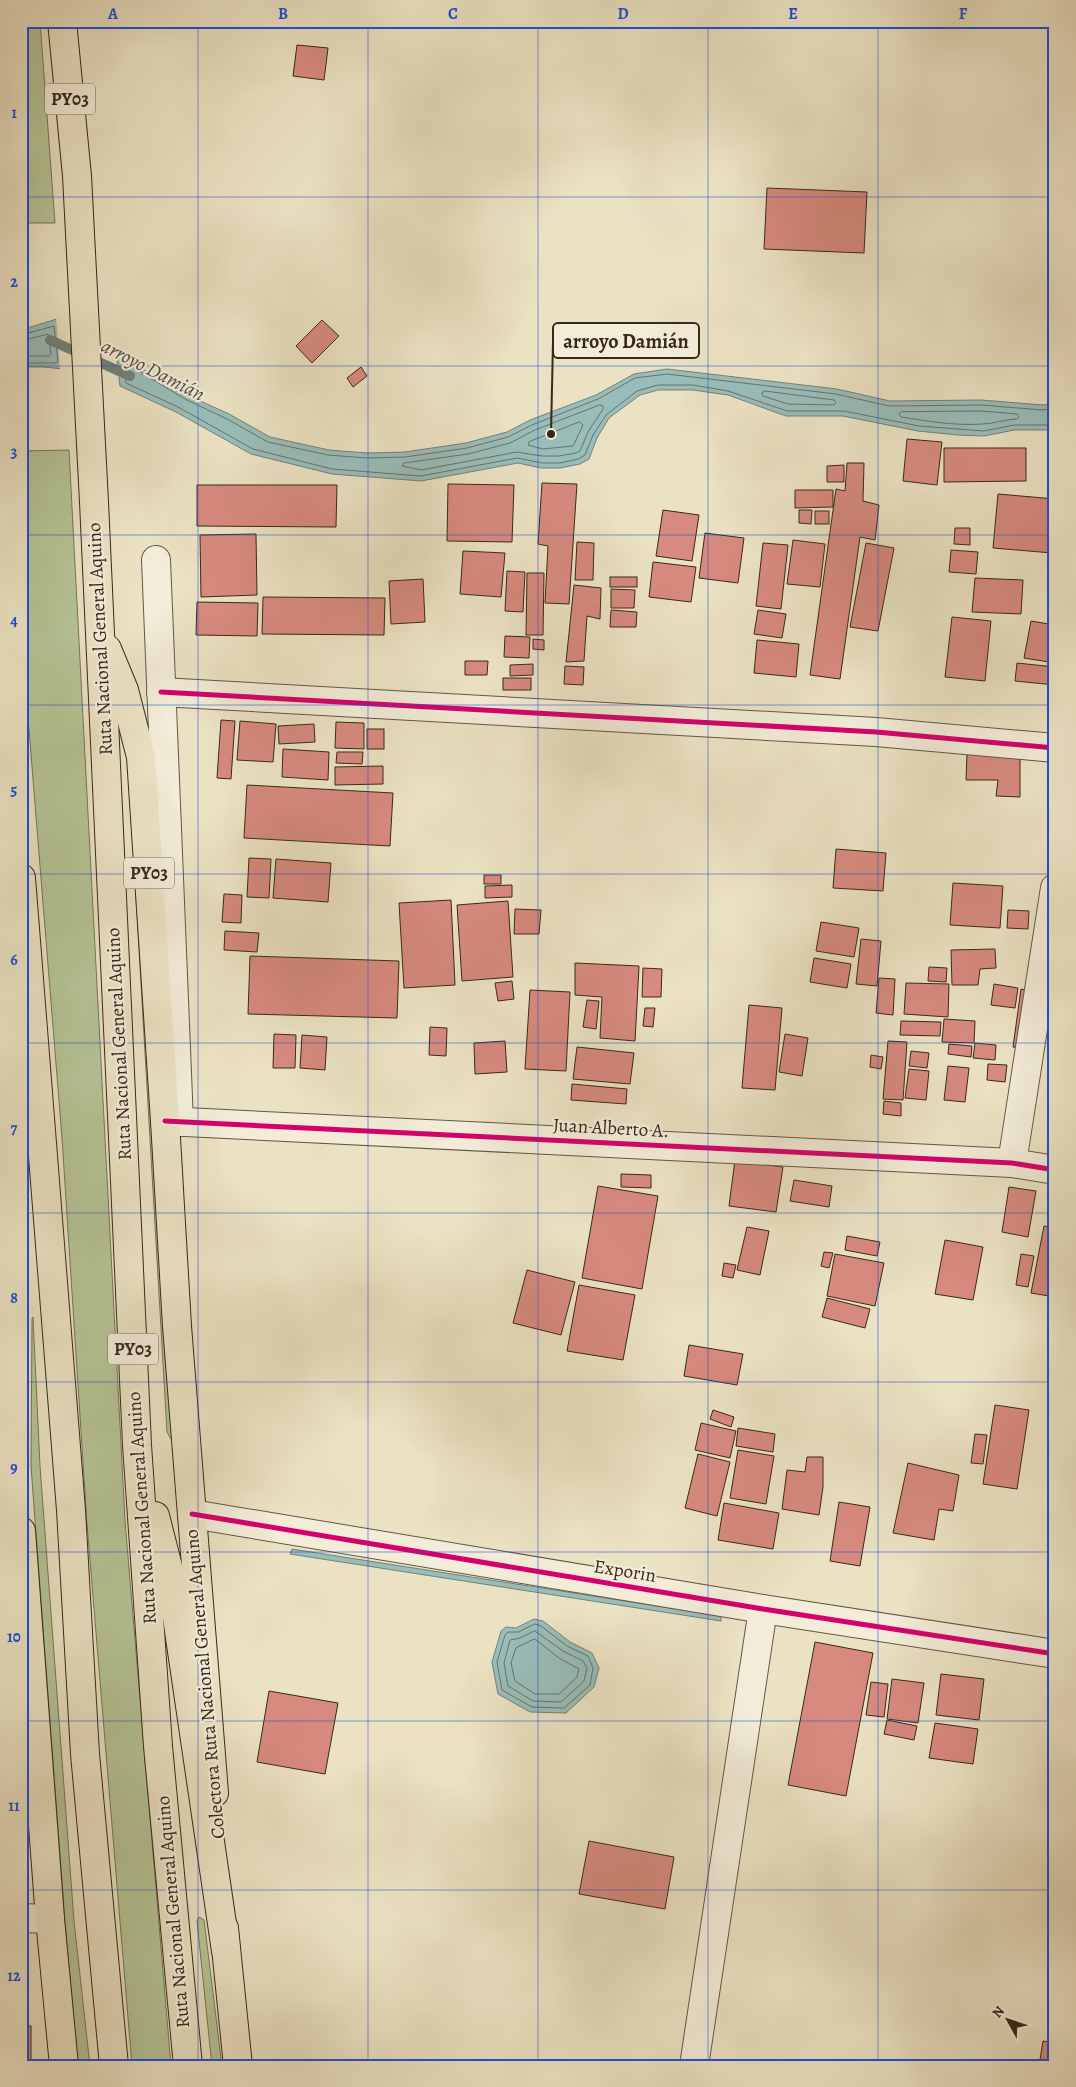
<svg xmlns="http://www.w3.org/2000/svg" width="1076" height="2087" font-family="Alegreya,serif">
	<rect width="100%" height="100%" fill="#ebe2c3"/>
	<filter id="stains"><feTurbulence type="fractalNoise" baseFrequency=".004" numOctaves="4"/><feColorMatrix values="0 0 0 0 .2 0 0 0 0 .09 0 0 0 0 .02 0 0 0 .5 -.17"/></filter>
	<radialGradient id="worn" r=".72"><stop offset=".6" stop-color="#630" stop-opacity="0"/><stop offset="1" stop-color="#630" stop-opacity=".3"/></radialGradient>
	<!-- green -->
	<g fill="#b5c496" stroke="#767659">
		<path d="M21,21h19l15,202h-34z"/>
		<path d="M69,450l56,1071 46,545h-39l-45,-542 -25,-386 -37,-458 -4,-65v-164z"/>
		<path d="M130,794l42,642 -1,3 -4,-7z"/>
		<path d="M33,1317l7,149 34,455 16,145h-12l-13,-144 -34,-456 1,-147z"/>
		<path d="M199,1917l5,3 18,146h-10l-15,-145z"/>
	</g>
	<!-- water -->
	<g fill="#99bdb9" stroke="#72817a">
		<path d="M60,318l4,51 -21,-2h-22v-37z"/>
		<path d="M116,351l25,17 46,27 42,19 41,23 59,13 38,3 38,-1 61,-9 41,-11 23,-12 66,-25 38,-21 33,-5 170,20 53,12 91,-1 62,5 12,-2v30l-6,-3h-35l-30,6 -26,-1 -40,-4 -75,-15h-57l-58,-21 -35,-5h-35l-18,5 -31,23 -12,20 -8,21 -9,5 -20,4h-19l-23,-5 -97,18 -89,-7 -81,-20 -75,-42 -56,-26z"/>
		<path d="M292,1549l429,67v5l-431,-67z"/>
		<path d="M534,1619l9,2 27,21 22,11 7,15 -5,19 -28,26 -36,-1 -32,-18 -6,-32 9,-31 5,-4 10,1z"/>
	</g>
	<!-- pier -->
	<path fill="#ebe2c3" d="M60,315l2,3 4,51 -2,3 -4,-1 -4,-55z"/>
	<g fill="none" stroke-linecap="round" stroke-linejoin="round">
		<!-- shore -->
		<g stroke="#68726a" stroke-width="1">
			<path d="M21,335l33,-9 4,35 -2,2h-35"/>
			<path d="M21,341l27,-7 3,20 -2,2h-28"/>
			<path d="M765,391l69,9 2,3 -2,2 -46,-1 -25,-8 -1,-3z"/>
			<path d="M600,405l3,1v3l-15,23 -8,19 -4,2 -17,3h-17l-25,-4 -96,18 -19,-4 2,-3 64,-9 42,-11 25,-13z"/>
			<path d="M1055,408l-12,2 -62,-5 -92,1 -53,-12 -169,-20 -32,4 -37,21 -66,26 -24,12 -41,11 -62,9 -38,1 -39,-3 -60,-13 -41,-23 -42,-20 -58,-35 -4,2 3,17 52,24 75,42 79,20 89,7 96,-18 25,5h18l18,-4 7,-4 8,-20 13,-20 31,-24 21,-6h35l35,6 59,20h57l75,15 65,5 30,-6h35l6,3"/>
			<path d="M981,411l36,3 2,3 -2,2c-12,0 -23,5 -35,5 -27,2 -55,-3 -81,-7l-2,-3 2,-2z"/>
			<path d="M580,422l3,3 -10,21 -30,3 -15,-4 1,-3z"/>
			<path d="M535,1624l6,2 26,20 21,10 5,12 -3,17 -26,23 -32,-1 -30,-17 -5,-28 8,-27 3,-3h10z"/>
			<path d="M535,1631l28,20 20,10 4,7 -3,13 -23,21 -28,-1 -25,-15 -4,-23 6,-23 10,-2z"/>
			<path d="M535,1639l24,19 20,11 -2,8 -18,17h-24l-20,-13 -4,-18 5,-15z"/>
		</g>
		<!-- stream -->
		<path stroke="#72817a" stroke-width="10" d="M50,340l80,36"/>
	</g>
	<!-- building -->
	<g fill="#d78a7e" stroke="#38281c">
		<path d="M297,45l31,3 -4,32 -31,-4z"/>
		<path d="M767,188l100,4 -3,61 -100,-4z"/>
		<path d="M322,320l17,16 -27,27 -16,-17z"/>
		<path d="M361,367l6,9 -14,11 -6,-9z"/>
		<path d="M907,439l35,3 -5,43 -34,-4z"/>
		<path d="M944,448h82v33l-82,1z"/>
		<path d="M847,463h17l-1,38 16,4 -4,35 -15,-3 -20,142 -30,-4 26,-186 9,2z"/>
		<path d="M844,465v17h-17v-16z"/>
		<path d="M542,483l35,1 -8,120 -24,-1 3,-57 -10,-2z"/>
		<path d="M448,484l66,1 -2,57 -65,-1z"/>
		<path d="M197,485h140l-1,42 -139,-1z"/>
		<path d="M795,490h38v17l-38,1z"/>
		<path d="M998,494l57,5 -3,54 -59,-5z"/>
		<path d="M663,510l36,5 -7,46 -36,-5z"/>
		<path d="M799,510h13l-1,14 -12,-1z"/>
		<rect x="815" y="511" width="14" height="13"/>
		<path d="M955,528h15v17l-16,-1z"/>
		<path d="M705,533l39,5 -6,45 -39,-5z"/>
		<path d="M256,534l1,61 -56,2 -1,-62z"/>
		<path d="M793,540l32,4 -5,43 -33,-3z"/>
		<path d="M577,542l17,1 -1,37h-18z"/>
		<path d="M763,543l25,2 -7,64 -25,-3z"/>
		<path d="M866,543l28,5 -16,83 -28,-4z"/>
		<path d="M951,550l27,2 -2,22 -27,-2z"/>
		<path d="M463,551l42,2 -4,44 -41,-3z"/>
		<path d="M653,562l43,5 -5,35 -42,-5z"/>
		<path d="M507,571l18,1 -2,40 -18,-1z"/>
		<path d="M527,573h17l-1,62h-17z"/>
		<rect x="610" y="577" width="27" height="10"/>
		<path d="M975,578l48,2 -2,34 -49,-2z"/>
		<path d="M423,579l2,43 -34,2 -2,-43z"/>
		<path d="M574,585l27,3 -1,31 -13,-3 -3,45 -18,1z"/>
		<path d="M611,589l24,1 -1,18h-23z"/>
		<path d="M263,597l122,1 -1,37 -122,-1z"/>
		<path d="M197,602l61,1 -1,33 -61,-1z"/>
		<path d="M611,610l26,2 -1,15h-26z"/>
		<path d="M758,610l28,4 -4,24 -28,-4z"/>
		<path d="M952,617l39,4 -6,60 -40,-4z"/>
		<path d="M1031,621l24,4v38l-31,-5z"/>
		<path d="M505,636l25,1 -1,21 -25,-1z"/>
		<path d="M533,639l11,1v10l-11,-1z"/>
		<path d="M757,640l42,4 -3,33 -42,-4z"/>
		<path d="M465,661h23l-1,14h-22z"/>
		<path d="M1017,663l38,4v18l-40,-4z"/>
		<path d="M533,664v11l-23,1v-11z"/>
		<path d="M565,666l19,1 -1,18 -19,-1z"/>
		<rect x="503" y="678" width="28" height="12"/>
		<path d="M221,720l14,1 -4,58 -14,-1z"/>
		<path d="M240,721l36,3 -3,38 -36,-2z"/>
		<path d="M336,722l28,1v26l-29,-1z"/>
		<path d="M314,724l1,18 -36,2 -1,-18z"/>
		<rect x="367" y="729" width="17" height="20"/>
		<path d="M283,749l46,3 -1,28 -46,-3z"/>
		<path d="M337,752h26l-1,12 -26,-1z"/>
		<path d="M967,754l53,1v42l-24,-1 2,-16h-32z"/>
		<path d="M383,766v18l-48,1v-18z"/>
		<path d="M247,785l146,8 -3,53 -146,-8z"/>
		<path d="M836,849l50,4 -3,38 -50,-3z"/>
		<path d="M249,858l22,1 -2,39 -22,-1z"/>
		<path d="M276,859l55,4 -3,39 -55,-4z"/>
		<rect x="484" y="875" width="17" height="9"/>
		<path d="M953,883l50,3 -3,42 -50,-3z"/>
		<path d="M512,885v12l-27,1v-12z"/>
		<path d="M224,894l18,1 -1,28 -19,-1z"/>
		<path d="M451,900l4,85 -51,3 -5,-85z"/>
		<path d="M508,901l5,76 -51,4 -5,-76z"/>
		<path d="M515,909l26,1 -2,24h-25z"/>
		<path d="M1008,910l21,1 -1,18 -21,-1z"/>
		<path d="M821,922l38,6 -5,29 -38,-6z"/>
		<path d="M225,931l34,2 -2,19 -33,-2z"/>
		<path d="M861,939l20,2 -4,45 -21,-2z"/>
		<path d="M995,949l1,19 -16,1 -2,16h-26l-1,-35z"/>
		<path d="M250,956l149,5 -2,57 -149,-4z"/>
		<path d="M814,958l37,6 -4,24 -37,-6z"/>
		<path d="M575,963l64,3 -4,75 -35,-3 2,-41 -27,-2z"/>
		<path d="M929,967l18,1 -1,14 -18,-1z"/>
		<path d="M643,968l19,1 -1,28h-19z"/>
		<path d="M879,978l16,1 -2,36 -17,-2z"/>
		<path d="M512,981l2,18 -16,2 -3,-18z"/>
		<path d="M906,983l43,1 -1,33 -44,-3z"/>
		<path d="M994,984l24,4 -3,20 -24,-3z"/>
		<path d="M1021,989l15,3 -9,57 -14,-2z"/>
		<path d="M530,990l40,2 -4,79 -41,-2z"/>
		<path d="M587,1000l12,1 -3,28 -13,-2z"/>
		<path d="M749,1005l33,3 -7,82 -33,-2z"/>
		<path d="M645,1008h10l-2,19 -10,-1z"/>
		<path d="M944,1019l31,2 -1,22 -32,-1z"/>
		<path d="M901,1021l40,1 -1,14 -40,-1z"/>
		<path d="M430,1027l17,1 -1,28 -17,-1z"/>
		<path d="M274,1034l22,1 -1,33h-22z"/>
		<path d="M785,1034l23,4 -6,38 -23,-4z"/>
		<path d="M302,1035l25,2 -2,33 -25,-2z"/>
		<path d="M505,1041l2,31 -32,2 -1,-31z"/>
		<path d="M888,1041l19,1 -4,58 -20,-1z"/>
		<path d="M975,1043l21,2 -1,15 -22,-2z"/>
		<path d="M949,1044l23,2 -1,11 -23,-3z"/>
		<path d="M577,1047l57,6 -4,31 -57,-5z"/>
		<path d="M911,1051l18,2 -2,15 -18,-2z"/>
		<path d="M871,1055l12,2 -2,12 -11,-2z"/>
		<path d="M988,1064l19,1 -2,17 -18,-2z"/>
		<path d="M948,1066l21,2 -4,34 -21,-2z"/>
		<path d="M909,1069l20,2 -3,29 -21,-2z"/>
		<path d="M572,1084l55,5 -1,15 -55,-4z"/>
		<path d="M884,1101l17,2v13l-18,-2z"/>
		<path d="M735,1160l48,7 -7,45 -47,-6z"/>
		<path d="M621,1174l30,1v13l-30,-1z"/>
		<path d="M794,1180l38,6 -3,21 -39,-6z"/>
		<path d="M598,1186l60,10 -16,93 -60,-11z"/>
		<path d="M1009,1187l27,4 -8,46 -26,-5z"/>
		<path d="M1044,1226l11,2v36l-6,32 -18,-3z"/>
		<path d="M747,1227l22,4 -9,44 -23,-5z"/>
		<path d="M847,1236l33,6 -3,14 -32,-6z"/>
		<path d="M945,1240l38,7 -10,53 -38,-6z"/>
		<path d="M824,1252l9,1 -4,15 -8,-2z"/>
		<path d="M835,1254l49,9 -9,43 -48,-10z"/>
		<path d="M1021,1254l13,2 -6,31 -12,-2z"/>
		<path d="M724,1263l12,2 -3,13 -11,-2z"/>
		<path d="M527,1270l48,12 -14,53 -48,-12z"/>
		<path d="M579,1285l56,10 -12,65 -56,-9z"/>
		<path d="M827,1298l43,11 -5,19 -43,-11z"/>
		<path d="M689,1345l54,9 -6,31 -53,-9z"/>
		<path d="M995,1405l34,5 -12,79 -34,-5z"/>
		<path d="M713,1410l21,7 -3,10 -21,-8z"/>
		<path d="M701,1423l35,8 -6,27 -35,-8z"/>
		<path d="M738,1428l37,6 -2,18 -37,-6z"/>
		<path d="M975,1434l12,1 -4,29 -12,-1z"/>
		<path d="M738,1450l36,6 -8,48 -36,-6z"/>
		<path d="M698,1454l32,8 -13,54 -32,-8z"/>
		<path d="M807,1457h16v30l-4,28 -37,-6 5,-39 18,2z"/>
		<path d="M908,1463l51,12 -6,36 -14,-2 -5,31 -41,-7z"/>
		<path d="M839,1502l31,5 -10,59 -30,-5z"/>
		<path d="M724,1503l55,10 -6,36 -55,-9z"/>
		<path d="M815,1642l58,11 -27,143 -58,-11z"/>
		<path d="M941,1674l43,5 -5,41 -43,-5z"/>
		<path d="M892,1679l32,4 -6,40 -31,-4z"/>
		<path d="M871,1682l17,2 -4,33 -18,-2z"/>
		<path d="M269,1691l69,12 -13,71 -68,-12z"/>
		<path d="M887,1720l30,6 -3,14 -30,-6z"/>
		<path d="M935,1723l43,6 -5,35 -44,-6z"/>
		<path d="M589,1841l85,16 -9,52 -86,-15z"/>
		<rect x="21" y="2026" width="10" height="40"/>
		<path d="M1043,2041l12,2v23h-16z"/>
	</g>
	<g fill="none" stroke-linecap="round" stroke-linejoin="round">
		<!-- minor casing -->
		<g stroke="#655646" stroke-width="30">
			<g id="minor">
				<path d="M156,560l23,562"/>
				<path d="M161,692l715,40 179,16"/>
				<path d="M165,1121l847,42 43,7"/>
				<path d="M1012,1163l43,-275"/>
				<path d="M192,1514l571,95 292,45"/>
				<path d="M21,1918l29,1"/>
				<path d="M694,2066l69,-457"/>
			</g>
		</g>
		<!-- primary casing -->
		<g stroke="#38281c" stroke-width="30">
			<g id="primary">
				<path d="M165,1121l12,205 37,467"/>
				<path d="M21,1531l29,388 14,147"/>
				<path d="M224,1928l14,138"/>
			</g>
		</g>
		<!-- motorway casing -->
		<g stroke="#38281c" stroke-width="30">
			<g id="motorway">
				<path d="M62,21l15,155 17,326 43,943 21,301 30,320"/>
				<path d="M107,649l17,41 17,67 24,364"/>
				<path d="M21,878l50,632 14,244 29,312"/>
				<path d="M155,1516l17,67 54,368"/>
			</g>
		</g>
		<!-- minor -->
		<use href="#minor" stroke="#f2ecd8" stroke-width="28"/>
		<!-- primary -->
		<use href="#primary" stroke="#ebe2c3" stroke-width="28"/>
		<!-- motorway -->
		<use href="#motorway" stroke="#ebe2c3" stroke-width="28"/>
		<!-- cycleway casing -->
		<g stroke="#f2ecd8" stroke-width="8">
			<g id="cycleway">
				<path d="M161,692l715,40 179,16"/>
				<path d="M165,1121l847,42 43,7"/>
				<path d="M192,1514l571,95 292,45"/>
			</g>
		</g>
		<!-- cycleway -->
		<use href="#cycleway" stroke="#d6006c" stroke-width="5"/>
	</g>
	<!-- grid -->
	<path fill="none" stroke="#1d4ed8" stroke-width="1" stroke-opacity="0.55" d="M198,21v2045M368,21v2045M538,21v2045M708,21v2045M878,21v2045M21,197h1034M21,366h1034M21,535h1034M21,705h1034M21,874h1034M21,1043h1034M21,1213h1034M21,1382h1034M21,1552h1034M21,1721h1034M21,1890h1034"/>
	<g text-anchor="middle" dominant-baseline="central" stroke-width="4.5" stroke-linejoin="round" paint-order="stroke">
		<!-- shield labels -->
		<g fill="#f2ecd8" stroke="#706354" stroke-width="1">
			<rect x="45" y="83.5" width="50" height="31" rx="4"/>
			<rect x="124" y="857.5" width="50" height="31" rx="4"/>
			<rect x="108" y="1333.5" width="50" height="31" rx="4"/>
		</g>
		<g font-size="18" font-weight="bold" fill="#38281c">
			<text x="70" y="99">PY03</text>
			<text x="149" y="873">PY03</text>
			<text x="133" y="1349">PY03</text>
		</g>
		<!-- street labels -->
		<g font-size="19" fill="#38281c" stroke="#f2ecd8">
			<text transform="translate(100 639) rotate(-93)">Ruta Nacional General Aquino</text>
			<text transform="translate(119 1044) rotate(-93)">Ruta Nacional General Aquino</text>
			<text transform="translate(611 1128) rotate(3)">Juan Alberto A.</text>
			<text transform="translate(142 1508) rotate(-94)">Ruta Nacional General Aquino</text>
			<text transform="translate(625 1571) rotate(9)">Exporin</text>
			<text transform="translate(205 1684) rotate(-95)">Colectora Ruta Nacional General Aquino</text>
			<text transform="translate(173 1912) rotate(-95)">Ruta Nacional General Aquino</text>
		</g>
		<!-- water labels -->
		<g font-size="20" font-style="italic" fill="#504d43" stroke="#f2ecd8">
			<text transform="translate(153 370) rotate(27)">arroyo Damián</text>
		</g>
	</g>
	<!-- callouts -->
	<path fill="none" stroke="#38281c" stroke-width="2" d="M551 434L553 341"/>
	<circle fill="#38281c" stroke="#f2ecd8" stroke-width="2" cx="551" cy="434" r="5"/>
	<rect fill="#f2ecd8" stroke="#38281c" stroke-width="2" x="553" y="323" width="146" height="35" rx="5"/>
	<g font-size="20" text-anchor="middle" font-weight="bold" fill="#38281c">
		<text x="626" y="348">arroyo Damián</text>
	</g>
	<!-- margin -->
	<rect width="1076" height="2087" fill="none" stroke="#ebe2c3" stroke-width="55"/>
	<!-- north arrow -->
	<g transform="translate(1008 2020) rotate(310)" stroke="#f2ecd8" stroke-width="4" paint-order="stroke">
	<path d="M0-4L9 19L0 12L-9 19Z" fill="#38281c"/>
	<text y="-8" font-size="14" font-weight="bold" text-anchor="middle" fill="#38281c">N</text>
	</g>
	<rect x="28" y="28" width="1020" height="2032" fill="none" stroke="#1d4ed8" stroke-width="2"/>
	<g font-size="16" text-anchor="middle" font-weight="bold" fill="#1d4ed8">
		<text x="113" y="19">A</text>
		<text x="283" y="19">B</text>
		<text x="453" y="19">C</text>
		<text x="623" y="19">D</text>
		<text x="793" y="19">E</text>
		<text x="963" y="19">F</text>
		<text x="14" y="118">1</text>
		<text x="14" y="287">2</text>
		<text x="14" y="457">3</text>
		<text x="14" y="626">4</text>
		<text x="14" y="795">5</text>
		<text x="14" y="965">6</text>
		<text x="14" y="1134">7</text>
		<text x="14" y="1303">8</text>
		<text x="14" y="1473">9</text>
		<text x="14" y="1642">10</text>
		<text x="14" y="1811">11</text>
		<text x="14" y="1981">12</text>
	</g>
	<rect width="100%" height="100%" filter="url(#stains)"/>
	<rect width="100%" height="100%" fill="url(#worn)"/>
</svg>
